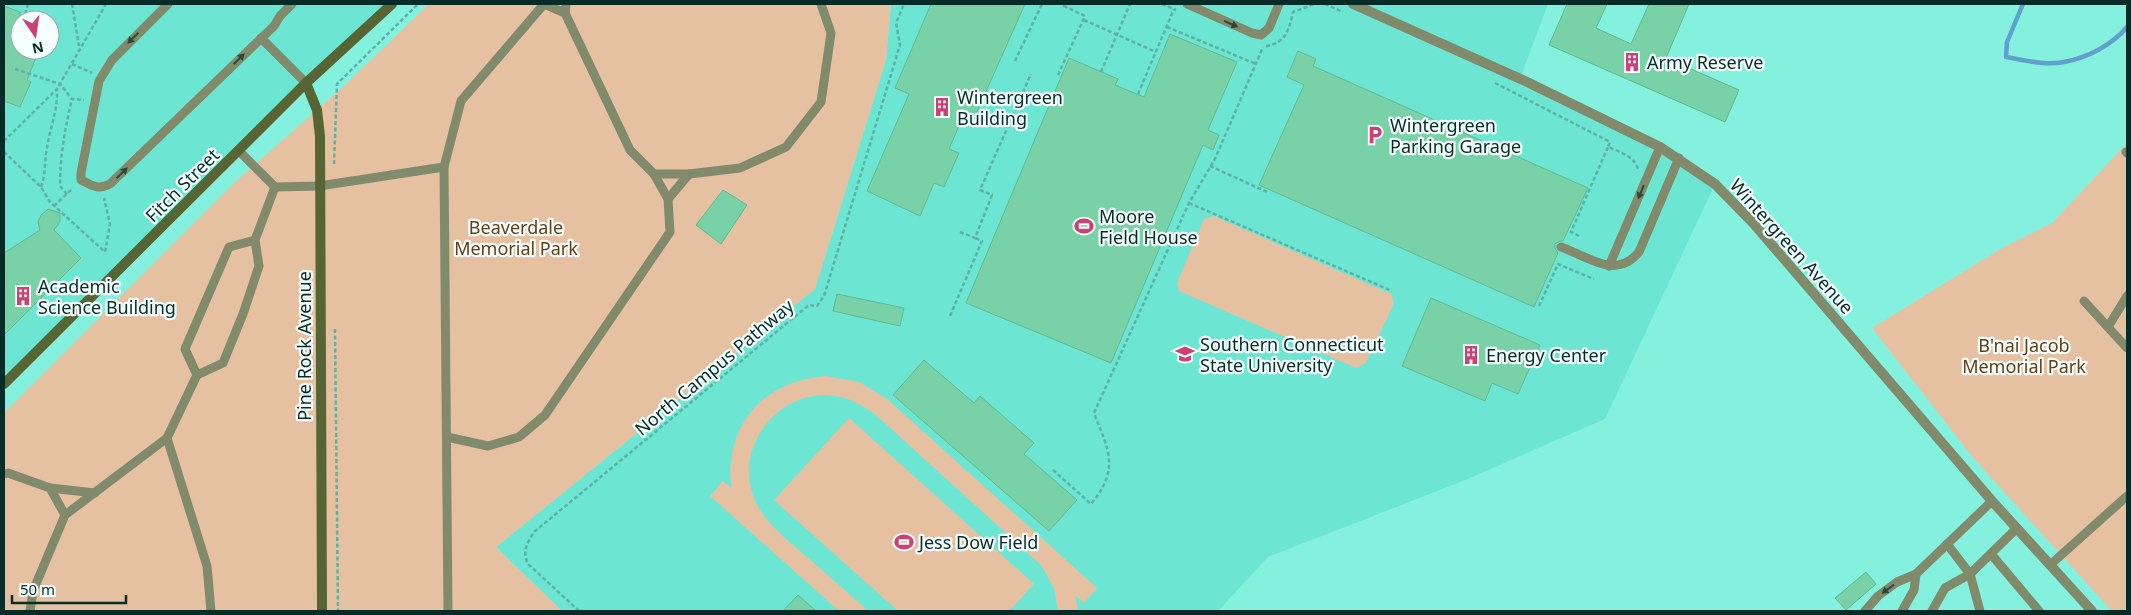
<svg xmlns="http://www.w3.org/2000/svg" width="2131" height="615" font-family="'Noto Sans',sans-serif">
	<rect width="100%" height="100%" fill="#84f1df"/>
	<!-- built -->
	<g fill="#6ce6d3" fill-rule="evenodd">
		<path d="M4,4h388l-388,377zM20,20h30v30h-30z"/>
		<path d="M891,4h657l-28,75 74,35 121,70 -110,235 -142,62 -195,76 -50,54h-656l-66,-64 319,-258 71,-229z"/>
	</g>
	<!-- green -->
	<g fill="#e5c1a2">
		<path d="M429,4h462l-5,56 -71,229 -319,258 66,64h-558v-198l231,-231 109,-96z"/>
		<path d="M2127,143v468h-15l-138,-152 -102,-131 130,-80 50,-25z"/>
		<path d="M1214,216l177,78 3,9 -28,60 -10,5 -177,-77 -2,-8 27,-64z"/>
		<path d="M826,376l33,6 28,17 210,189 -13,15 -8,-7 2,15h-20l-4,-23 -13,-23 -165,-150c-15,-11 -30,-19 -49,-20 -51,-1 -91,51 -74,100 9,27 34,44 55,63 20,17 40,35 60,53h-29l-129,-115 13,-15 8,7c-6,-64 32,-107 95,-112z"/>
		<path d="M849,418l185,166 -25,27h-111l-124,-111z"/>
	</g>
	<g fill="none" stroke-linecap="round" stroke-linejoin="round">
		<!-- stream -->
		<path stroke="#619fcd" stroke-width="4.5" d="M2023,4l-16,38 -1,15c18,3 41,9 58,5 23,-4 48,-17 63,-35"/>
	</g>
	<!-- building -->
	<g fill="#79d1a7" stroke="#61b990">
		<path d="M931,4h94l-53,119 -10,-4 -13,30 10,4 -15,34 -10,-4 -14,33 -53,-25 42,-97 -14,-6z"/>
		<path d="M1567,4h40l-11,24 35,16 18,-40h40l-23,54 73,32 -14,32 -176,-77z"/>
		<path d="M4,6l16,6v38h19l-12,30 4,2 -11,25 -16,-6z"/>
		<path d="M1170,34l67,28 -29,68 11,5 -6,15 -10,-5 -92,218 -145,-60 103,-245 49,21 -3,6 29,12z"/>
		<path d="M1298,51l18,8 -3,7 275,122 -25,53h-3l-5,3v4l3,5 -24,54 -275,-122 45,-100 -17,-8z"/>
		<path d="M723,190l24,15 -26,39 -25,-19z"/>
		<path d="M48,209l12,4v9l-6,8 27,28 -77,77v-82l36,-23 -2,-8 3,-7z"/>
		<path d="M837,294l67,14 -4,18 -67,-15z"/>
		<path d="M1431,298l109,47 -22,49 -26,-11 -7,18 -83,-35z"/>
		<path d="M924,360l50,43 6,-7 54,47 -10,11 53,46 -28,31 -156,-136z"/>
		<path d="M1866,572l10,12 -30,26 -11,-12z"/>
		<path d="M798,595l18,16h-33z"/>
	</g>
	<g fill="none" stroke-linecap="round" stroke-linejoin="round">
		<!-- path -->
		<g stroke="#5cb2a5" stroke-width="2.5" stroke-dasharray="4 2.5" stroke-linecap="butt">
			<path d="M72,4l7,42"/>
			<path d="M1162,4l14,6"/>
			<path d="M1325,4l18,8"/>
			<path d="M25,14l3,-10"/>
			<path d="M1084,20l72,32"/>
			<path d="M1167,27l89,37"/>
			<path d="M1266,46c20,-3 23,-16 27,-34l22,-8"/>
			<path d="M1015,61l27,-57"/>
			<path d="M72,64l20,9"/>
			<path d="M15,69l45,15 12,15 12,1"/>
			<path d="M1101,72l29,-68"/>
			<path d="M1058,75l27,-59 -21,-10 2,-2"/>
			<path d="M1495,83l115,59 -2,5c11,5 27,9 30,22"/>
			<path d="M1023,94l26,11"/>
			<path d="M1138,94l36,-85"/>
			<path d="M4,141l53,-52 49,-85"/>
			<path d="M4,152l37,35 9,15 55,50 5,-28 -6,-26"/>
			<path d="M334,164l3,-80 81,-80"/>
			<path d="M1210,166l57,26"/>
			<path d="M41,187c5,-13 3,-25 6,-39 3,-20 11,-38 10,-59"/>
			<path d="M67,194l-7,-8c0,-30 5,-58 12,-87"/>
			<path d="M1189,203l203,88"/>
			<path d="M54,206l19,-18"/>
			<path d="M960,232l15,6 17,-43 -12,-5 51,-116"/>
			<path d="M1579,236l-8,-4 37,-85"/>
			<path d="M1539,306l19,-42 36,15"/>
			<path d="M950,316l32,-75 -7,-3"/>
			<path d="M335,329l3,282"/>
			<path d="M1053,470l38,34c29,-35 18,-53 3,-91l95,-210 26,-44 48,-112"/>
			<path d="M579,611l-51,-47c-6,-13 -1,-21 6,-32l275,-227 8,1 7,-10 76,-251 -4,-22 8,-19"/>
		</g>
		<!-- lane -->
		<g stroke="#818b6b" stroke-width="9">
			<path d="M168,4l-56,56 -13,21 -18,92v7c12,6 17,10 29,4l164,-158 6,-10 12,-12"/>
			<path d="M544,4l21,9"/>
			<path d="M566,4l-1,9 65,137 24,24h35l51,-6 46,-21 35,-45 10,-69 -10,-29"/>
			<path d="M1187,4l65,29 9,2 8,-7 10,-24"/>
			<path d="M261,38l45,45"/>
			<path d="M239,151l36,36 44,-1 125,-19"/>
			<path d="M2126,152l1,1"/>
			<path d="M668,199l21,-25"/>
			<path d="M255,240l4,26 -16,48 -20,49 -26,12 -12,-26 44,-102 26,-7 20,-53"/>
			<path d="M1561,247c28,10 55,33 78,5l40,-94"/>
			<path d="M1609,266l51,-119"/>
			<path d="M2084,301l43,47"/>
			<path d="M2108,327l19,-31"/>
			<path d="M447,437l41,9 31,-9 26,-22 125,-183 -2,-33 -14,-25"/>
			<path d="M167,438l40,128 4,45"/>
			<path d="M4,474l4,-1 42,15 15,27 102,-77 30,-63"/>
			<path d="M50,488l45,5"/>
			<path d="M1947,544l23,30 10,37"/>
			<path d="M1991,554l48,57"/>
			<path d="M2050,565l77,-69"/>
			<path d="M30,611l3,-20 32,-76"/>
			<path d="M448,611l-4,-444 17,-66 83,-97"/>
			<path d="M1865,611l13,-15 19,-14 19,-8 76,-73"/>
			<path d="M1902,611l12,-21 2,-16"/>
			<path d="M1932,611l13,-23 25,-14 47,-46"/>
		</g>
		<!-- street -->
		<path stroke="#818b6b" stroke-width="10" d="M1353,4l172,77 135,66 55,37 39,40 238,277 100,110"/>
		<!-- secondary -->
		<g stroke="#576535" stroke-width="10">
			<path d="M306,83l11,27 3,26 2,475"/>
			<path d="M4,384l302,-301 86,-79"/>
		</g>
	</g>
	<!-- one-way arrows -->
	<defs><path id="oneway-solid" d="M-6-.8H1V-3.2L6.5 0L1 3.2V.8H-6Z" transform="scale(1.25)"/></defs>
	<g fill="#2c483b">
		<use href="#oneway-solid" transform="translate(1231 24) rotate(24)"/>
		<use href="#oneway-solid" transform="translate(133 38) rotate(136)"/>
		<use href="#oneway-solid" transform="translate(239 59) rotate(-45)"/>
		<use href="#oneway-solid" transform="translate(122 173) rotate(-44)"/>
		<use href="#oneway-solid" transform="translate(1641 192) rotate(113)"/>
		<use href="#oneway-solid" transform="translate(1888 589) rotate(144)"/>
	</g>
	<!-- icons -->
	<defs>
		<g id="building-bare" transform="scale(1.5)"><path d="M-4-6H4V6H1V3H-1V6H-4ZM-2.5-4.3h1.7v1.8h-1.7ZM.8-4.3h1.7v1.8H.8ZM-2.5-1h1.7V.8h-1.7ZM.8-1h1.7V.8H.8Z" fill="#cc4174" stroke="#f4fefc" stroke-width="2.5" paint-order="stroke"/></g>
		<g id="parking-bare" transform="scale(1.5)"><path d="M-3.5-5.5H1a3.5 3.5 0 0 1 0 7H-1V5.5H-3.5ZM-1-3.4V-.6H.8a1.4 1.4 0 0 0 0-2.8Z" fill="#cc4174" stroke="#f4fefc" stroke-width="2.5" paint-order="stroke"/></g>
		<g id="stadium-bare" transform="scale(1.5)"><path d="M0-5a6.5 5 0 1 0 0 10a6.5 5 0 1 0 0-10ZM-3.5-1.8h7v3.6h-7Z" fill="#cc4174" stroke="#f4fefc" stroke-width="2.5" paint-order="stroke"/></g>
		<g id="university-bare" transform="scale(1.5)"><path d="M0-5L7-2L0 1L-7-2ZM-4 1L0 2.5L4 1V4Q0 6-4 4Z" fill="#cc4174" stroke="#f4fefc" stroke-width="2.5" paint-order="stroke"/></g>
	</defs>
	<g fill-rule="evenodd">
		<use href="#building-bare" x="1632" y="62"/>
		<use href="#building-bare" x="942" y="107"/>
		<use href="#parking-bare" x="1375" y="135"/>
		<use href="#stadium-bare" x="1084" y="226"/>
		<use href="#building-bare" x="23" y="296"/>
		<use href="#university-bare" x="1185" y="354"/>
		<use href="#building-bare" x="1471" y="355"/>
		<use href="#stadium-bare" x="904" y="542"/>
	</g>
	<g text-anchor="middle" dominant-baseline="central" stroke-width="4.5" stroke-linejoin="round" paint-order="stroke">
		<!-- poi labels -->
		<g font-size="18" fill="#072c27" stroke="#f4fefc" text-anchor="start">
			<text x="1647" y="62">Army Reserve</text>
			<text x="957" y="97">Wintergreen<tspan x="957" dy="21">Building</tspan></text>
			<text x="1390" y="125">Wintergreen<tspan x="1390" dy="21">Parking Garage</tspan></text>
			<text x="1099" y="216">Moore<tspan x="1099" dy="21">Field House</tspan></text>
			<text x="38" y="286">Academic<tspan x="38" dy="21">Science Building</tspan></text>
			<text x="1200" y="344">Southern Connecticut<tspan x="1200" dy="21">State University</tspan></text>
			<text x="1486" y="355">Energy Center</text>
			<text x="919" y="542">Jess Dow Field</text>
		</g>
		<!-- street labels -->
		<g font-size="18" fill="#072c27" stroke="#f4fefc">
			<text transform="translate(182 185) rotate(-45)">Fitch Street</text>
			<text transform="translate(1792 246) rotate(48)">Wintergreen Avenue</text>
			<text transform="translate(304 346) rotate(-90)">Pine Rock Avenue</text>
			<text transform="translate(714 367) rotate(-40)">North Campus Pathway</text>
		</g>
		<!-- park labels -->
		<g font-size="18" fill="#643e18" stroke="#f4fefc">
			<text x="516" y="227">Beaverdale<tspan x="516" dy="21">Memorial Park</tspan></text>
			<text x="2024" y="345">B'nai Jacob<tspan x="2024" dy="21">Memorial Park</tspan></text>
		</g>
	</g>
	<!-- border -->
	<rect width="2131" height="615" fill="none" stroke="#072c27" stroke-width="10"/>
	<!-- north arrow -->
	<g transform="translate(35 35) rotate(167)"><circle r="24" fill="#f4fefc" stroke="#95aaa7"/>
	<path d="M0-4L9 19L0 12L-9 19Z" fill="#cc4174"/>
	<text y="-8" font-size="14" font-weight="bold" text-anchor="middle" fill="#072c27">N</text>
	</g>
	<!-- scale -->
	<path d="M12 595v8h114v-8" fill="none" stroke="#072c27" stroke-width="2.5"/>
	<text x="20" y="595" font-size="15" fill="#072c27" stroke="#f4fefc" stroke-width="4" paint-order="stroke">50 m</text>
</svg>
